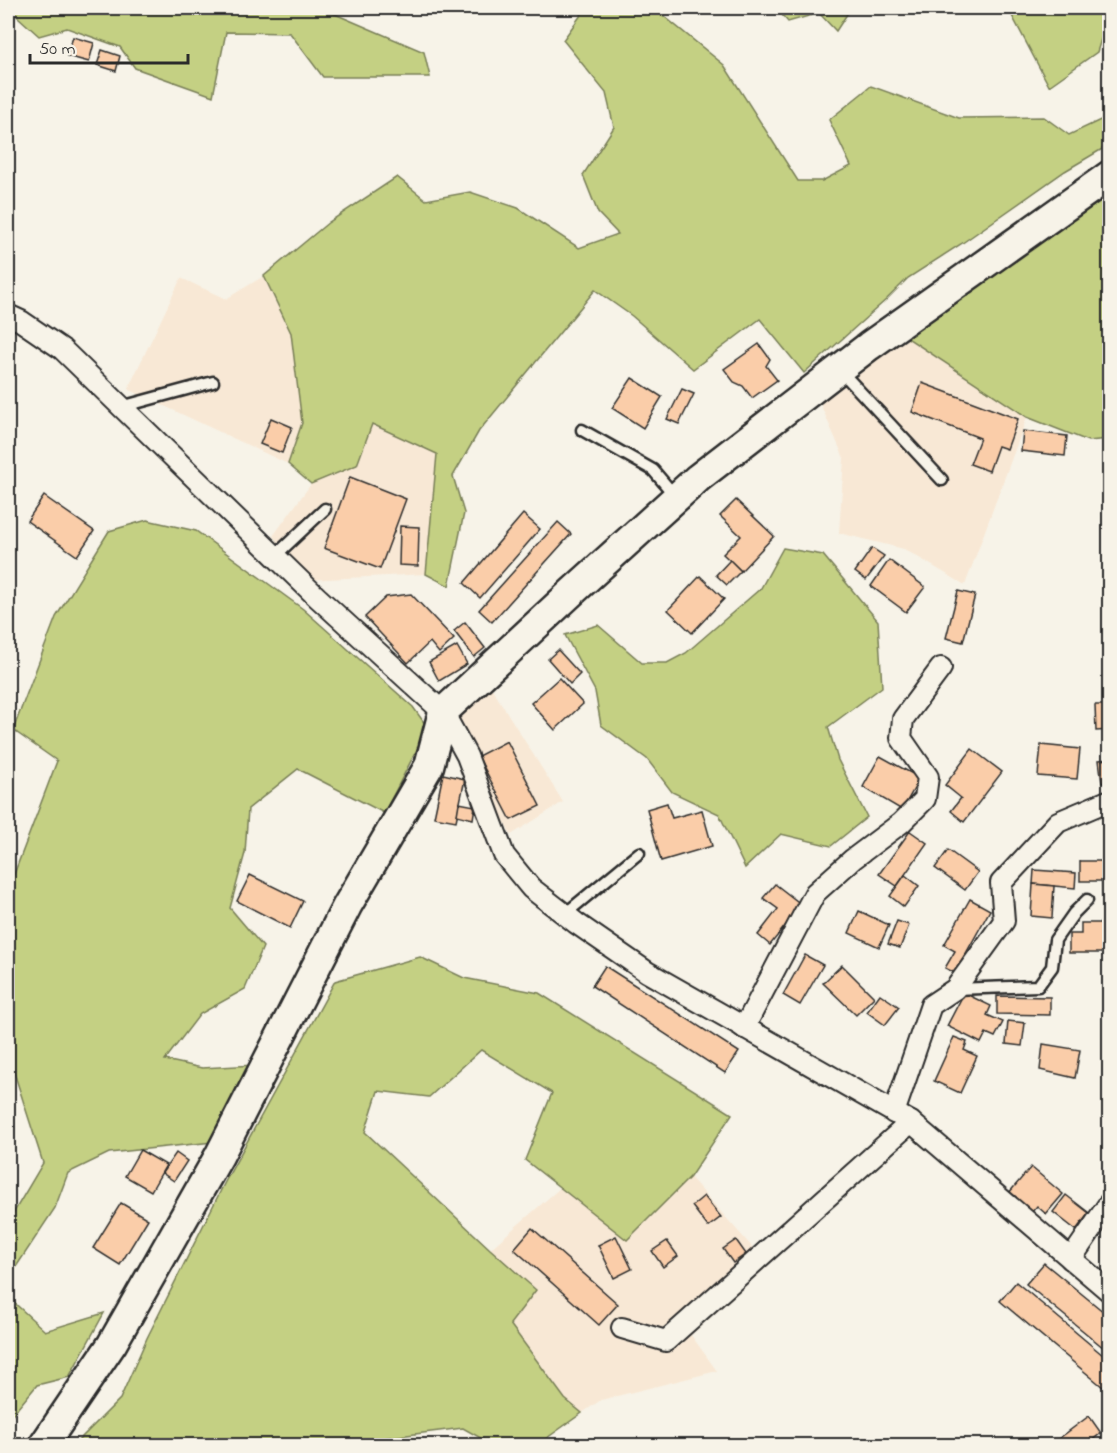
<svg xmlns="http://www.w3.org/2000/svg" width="1117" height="1453" font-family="'Indie Flower',sans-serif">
	<rect width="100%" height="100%" fill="#f7f3e8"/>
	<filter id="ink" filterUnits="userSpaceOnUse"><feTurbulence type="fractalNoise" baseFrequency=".0167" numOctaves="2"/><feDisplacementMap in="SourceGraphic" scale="12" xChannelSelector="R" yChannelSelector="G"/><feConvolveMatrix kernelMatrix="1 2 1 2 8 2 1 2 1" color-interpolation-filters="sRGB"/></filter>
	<g filter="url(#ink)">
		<!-- built -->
		<g fill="#f8e8d5">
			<path d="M264,276l27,57 11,90 -14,41 -160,-75 53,-111 45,21z"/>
			<path d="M906,337l121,80 -62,168 -61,-36 -65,-16 5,-75 -26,-59 16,-6z"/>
			<path d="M372,424l66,30 -12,120 -119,6 -34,-44 38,-52 46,-19z"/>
			<path d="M491,687l72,115 -52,33 -57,-115z"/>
			<path d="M690,1177l63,71 15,18 -77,69 26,36 -116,29 -19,13 -17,-14 -55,-75 -20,-75 70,-61 67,52z"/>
		</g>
		<!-- green -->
		<g fill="#c4d083" stroke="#787e57" stroke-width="1.5">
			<path d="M8,8h321l-1,3 96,41 6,25h-107l-33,-44 -64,-1 -13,64 -78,-28 -15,-21 -53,-19 -28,8z"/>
			<path d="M586,8h59l15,5 64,52 74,116h24l29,-15 -22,-46 42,-34 88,32 85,-1 25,18 40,-19v29l-44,26 -104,73 -53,34 -21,21 -83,74 -44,-54 -67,50 -61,-53 -37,-26 -116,141 -26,45 11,37 -15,73 -23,-12 11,-120 -65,-30 -15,41 -46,19 -23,-20 14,-41 -11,-90 -27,-57 65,-54 68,-45 29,23 44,-8 48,16 61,40 39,-14 -20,-21 -15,-38 31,-48 -8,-34 -43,-53z"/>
			<path d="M776,8h75l-15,23 -17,-18 -31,9z"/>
			<path d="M1008,8h101v6l-12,38 -48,34z"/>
			<path d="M1109,195v244l-21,2 -61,-24 -121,-80z"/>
			<path d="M147,520l49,11 107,78 110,98 15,21 -44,85 -86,-44 -50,40 -3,44 -15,55 33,39 -18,42 -45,25 -35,46 37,8 52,-3 -41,77 -104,11 -41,20 -13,35 -47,71v-57l35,-59 -32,-100 -3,-1v-172l49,-129 -44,-31 43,-113 53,-86z"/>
			<path d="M783,548l40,7 55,66 4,66 -54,40 10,33 29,57 -36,29 -50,-12 -36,34 -26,-54 -47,-22 -25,-33 -46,-34 -6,-34 -30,-56 33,-10 44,38h25l19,-10 75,-65z"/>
			<path d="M420,957l44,21 75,15 193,121 -42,63 -63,63 -102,-80 27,-67 -71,-43 -52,47 -51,-6 -13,41 125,117 46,41 -26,34 55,75 17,14 -45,32h-44l-30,-17 -96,12 -2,6 -290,-1 3,-4 42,-42 27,-61 78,-156 110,-201z"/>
			<path d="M8,1297l37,34 59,-18 -35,64 -32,8 -29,35z"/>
		</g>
		<!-- building -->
		<g fill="#facda9" stroke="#2b2b2b" stroke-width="1.5">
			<path d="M73,37l21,6 -5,19 -22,-6z"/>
			<path d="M102,50l18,6 -4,15 -19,-6z"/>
			<path d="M759,344l11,15 -4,7 11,14 -25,18 -9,-12 -9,-4 -10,-13z"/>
			<path d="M632,378l30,19 -19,31 -31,-20z"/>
			<path d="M922,383l96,36 -11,30 -9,-3 -9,25 -19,-7 10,-26 -68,-26z"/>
			<path d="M682,389l12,5 -15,30 -12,-5z"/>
			<path d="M271,418l21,9 -10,26 -22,-9z"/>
			<path d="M1023,431l44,5 -2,20 -44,-5z"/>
			<path d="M350,477l56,22 -26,70 -56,-21z"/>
			<path d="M44,496l50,35 -17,25 -50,-35z"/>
			<path d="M736,500l38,36 -33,35 -18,-17 18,-18 -21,-20z"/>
			<path d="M523,514l17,15 -60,69 -16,-15z"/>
			<path d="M558,522l13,12 -79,88 -13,-12z"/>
			<path d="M400,526l19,1 -1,39 -19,-1z"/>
			<path d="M872,548l12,8 -18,24 -11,-8z"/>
			<path d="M730,560l11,11 -14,14 -11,-10z"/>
			<path d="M889,560l36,27 -19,25 -35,-26z"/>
			<path d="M700,576l24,23 -32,34 -24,-23z"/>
			<path d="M958,591l17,4 -12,47 -17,-4z"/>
			<path d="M411,594l43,45 -15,14 -9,-11 -22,21 -43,-46 21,-20z"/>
			<path d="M465,622l20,26 -11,9 -20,-26z"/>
			<path d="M457,646l10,18 -28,17 -10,-19z"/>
			<path d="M558,650l22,24 -10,10 -22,-25z"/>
			<path d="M559,678l24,26 -28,26 -24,-27z"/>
			<path d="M1095,705h15v25l-14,1z"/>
			<path d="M507,741l33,65 -29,14 -33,-64z"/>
			<path d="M1041,745l39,4 -3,30 -39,-3z"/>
			<path d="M972,749l30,23 -38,50 -13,-11 10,-13 -16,-13z"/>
			<path d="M880,756l40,22 -18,32 -39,-23z"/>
			<path d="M1110,759v23l-8,1 -3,-23z"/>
			<path d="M443,774l22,5 -9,42 -22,-4z"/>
			<path d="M459,803l16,3 -2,13 -16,-4z"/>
			<path d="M667,803l5,15 30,-8 10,36 -51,15 -14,-52z"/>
			<path d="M910,831l17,12 -30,43 -18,-12z"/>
			<path d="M948,850l30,22 -13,18 -30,-22z"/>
			<path d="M1080,861h30v62h-7l-1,-42h-22z"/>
			<path d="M1034,870l42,3 -1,15 -42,-4z"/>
			<path d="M250,875l53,26 -13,27 -53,-27z"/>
			<path d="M905,875l14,11 -15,21 -14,-11z"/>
			<path d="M775,884l27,21 -32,40 -12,-10 20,-26 -15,-11z"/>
			<path d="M1033,884l21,2 -2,32 -21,-2z"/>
			<path d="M970,899l20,11 -35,63 -10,-5 10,-17 -11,-6z"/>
			<path d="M859,911l30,14 -10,22 -30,-14z"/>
			<path d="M897,921l12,4 -9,23 -12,-4z"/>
			<path d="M1081,923h28l1,30h-41v-19h12z"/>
			<path d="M805,955l18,10 -23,40 -17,-10z"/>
			<path d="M842,965l32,32 -18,18 -33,-32z"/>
			<path d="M605,966l134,86 -14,21 -133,-87z"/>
			<path d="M964,993l27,13 -4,9 16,7 -8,15 -9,-4 -5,10 -34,-17z"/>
			<path d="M880,994l19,13 -14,18 -18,-13z"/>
			<path d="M997,996l53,1v18l-53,-1z"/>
			<path d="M1008,1021l17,2 -3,23 -16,-2z"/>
			<path d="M954,1037l13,5 -3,8 13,6 -17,37 -26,-12z"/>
			<path d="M1043,1044l37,6 -5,28 -35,-8z"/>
			<path d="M140,1150l26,15 -15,26 -26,-15z"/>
			<path d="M176,1153l11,8 -13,20 -12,-8z"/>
			<path d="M1031,1167l32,27 -17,20 -9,-8 -6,7 -23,-19z"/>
			<path d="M1066,1195l23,18 -13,17 -23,-18z"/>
			<path d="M704,1196l17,21 -13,10 -16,-21z"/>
			<path d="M121,1203l27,16 -28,46 -27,-17z"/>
			<path d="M532,1228l86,76 -19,21 -85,-76z"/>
			<path d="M616,1236l16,33 -18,9 -16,-33z"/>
			<path d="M736,1240l10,14 -13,9 -10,-14z"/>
			<path d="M667,1241l11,15 -15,11 -11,-16z"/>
			<path d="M1044,1263l66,54v36l-84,-69z"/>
			<path d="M1016,1282l94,79v32l-110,-92z"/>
			<path d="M1089,1416l12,17 -16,13h-36z"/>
		</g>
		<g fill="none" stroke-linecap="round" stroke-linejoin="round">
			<!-- lane casing -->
			<g stroke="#2b2b2b" stroke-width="15">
				<g id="lane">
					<path d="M839,369l103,111"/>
					<path d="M121,407l92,-25"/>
					<path d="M582,430l71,40 23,27"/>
					<path d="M275,556l50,-47"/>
					<path d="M565,914l74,-61"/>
					<path d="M955,989l83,-3 14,-19 3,-27 19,-27 13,-13"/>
				</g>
			</g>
			<!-- street casing -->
			<g stroke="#2b2b2b" stroke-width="24">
				<g id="street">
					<path d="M8,315l13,6 41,28 255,248 126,115 24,44 37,99 27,33 45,35 71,49 264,150 199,170"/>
					<path d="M744,1028l71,-135 38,-34 48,-36 24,-24 3,-22 -27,-39 2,-19 38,-51"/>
					<path d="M894,1113l37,-108 24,-16 49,-68 -3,-38 57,-61 52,-22"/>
					<path d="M1071,1259l39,-57"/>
					<path d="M622,1328l44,13 245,-219"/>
				</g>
			</g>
			<!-- secondary casing -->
			<g stroke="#2b2b2b" stroke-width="33">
				<path id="secondary" d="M43,1446l69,-102 107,-188 128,-250 82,-140 14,-54 129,-120 126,-114 171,-132 241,-171"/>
			</g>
			<!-- lane -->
			<use href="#lane" stroke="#f7f3e8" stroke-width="10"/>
			<!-- street -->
			<use href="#street" stroke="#f7f3e8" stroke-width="20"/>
			<!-- secondary -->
			<use href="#secondary" stroke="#f7f3e8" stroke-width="28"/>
		</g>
	</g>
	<!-- margin -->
	<rect width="1117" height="1453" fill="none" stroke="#f7f3e8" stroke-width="30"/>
	<rect x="15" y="15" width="1087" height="1423" fill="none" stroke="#2b2b2b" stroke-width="2" filter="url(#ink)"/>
	<!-- scale -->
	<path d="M30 54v9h158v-9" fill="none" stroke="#2b2b2b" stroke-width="3"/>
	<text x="39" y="54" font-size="18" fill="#2b2b2b" stroke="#f7f3e8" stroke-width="4.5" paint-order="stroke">50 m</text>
</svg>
